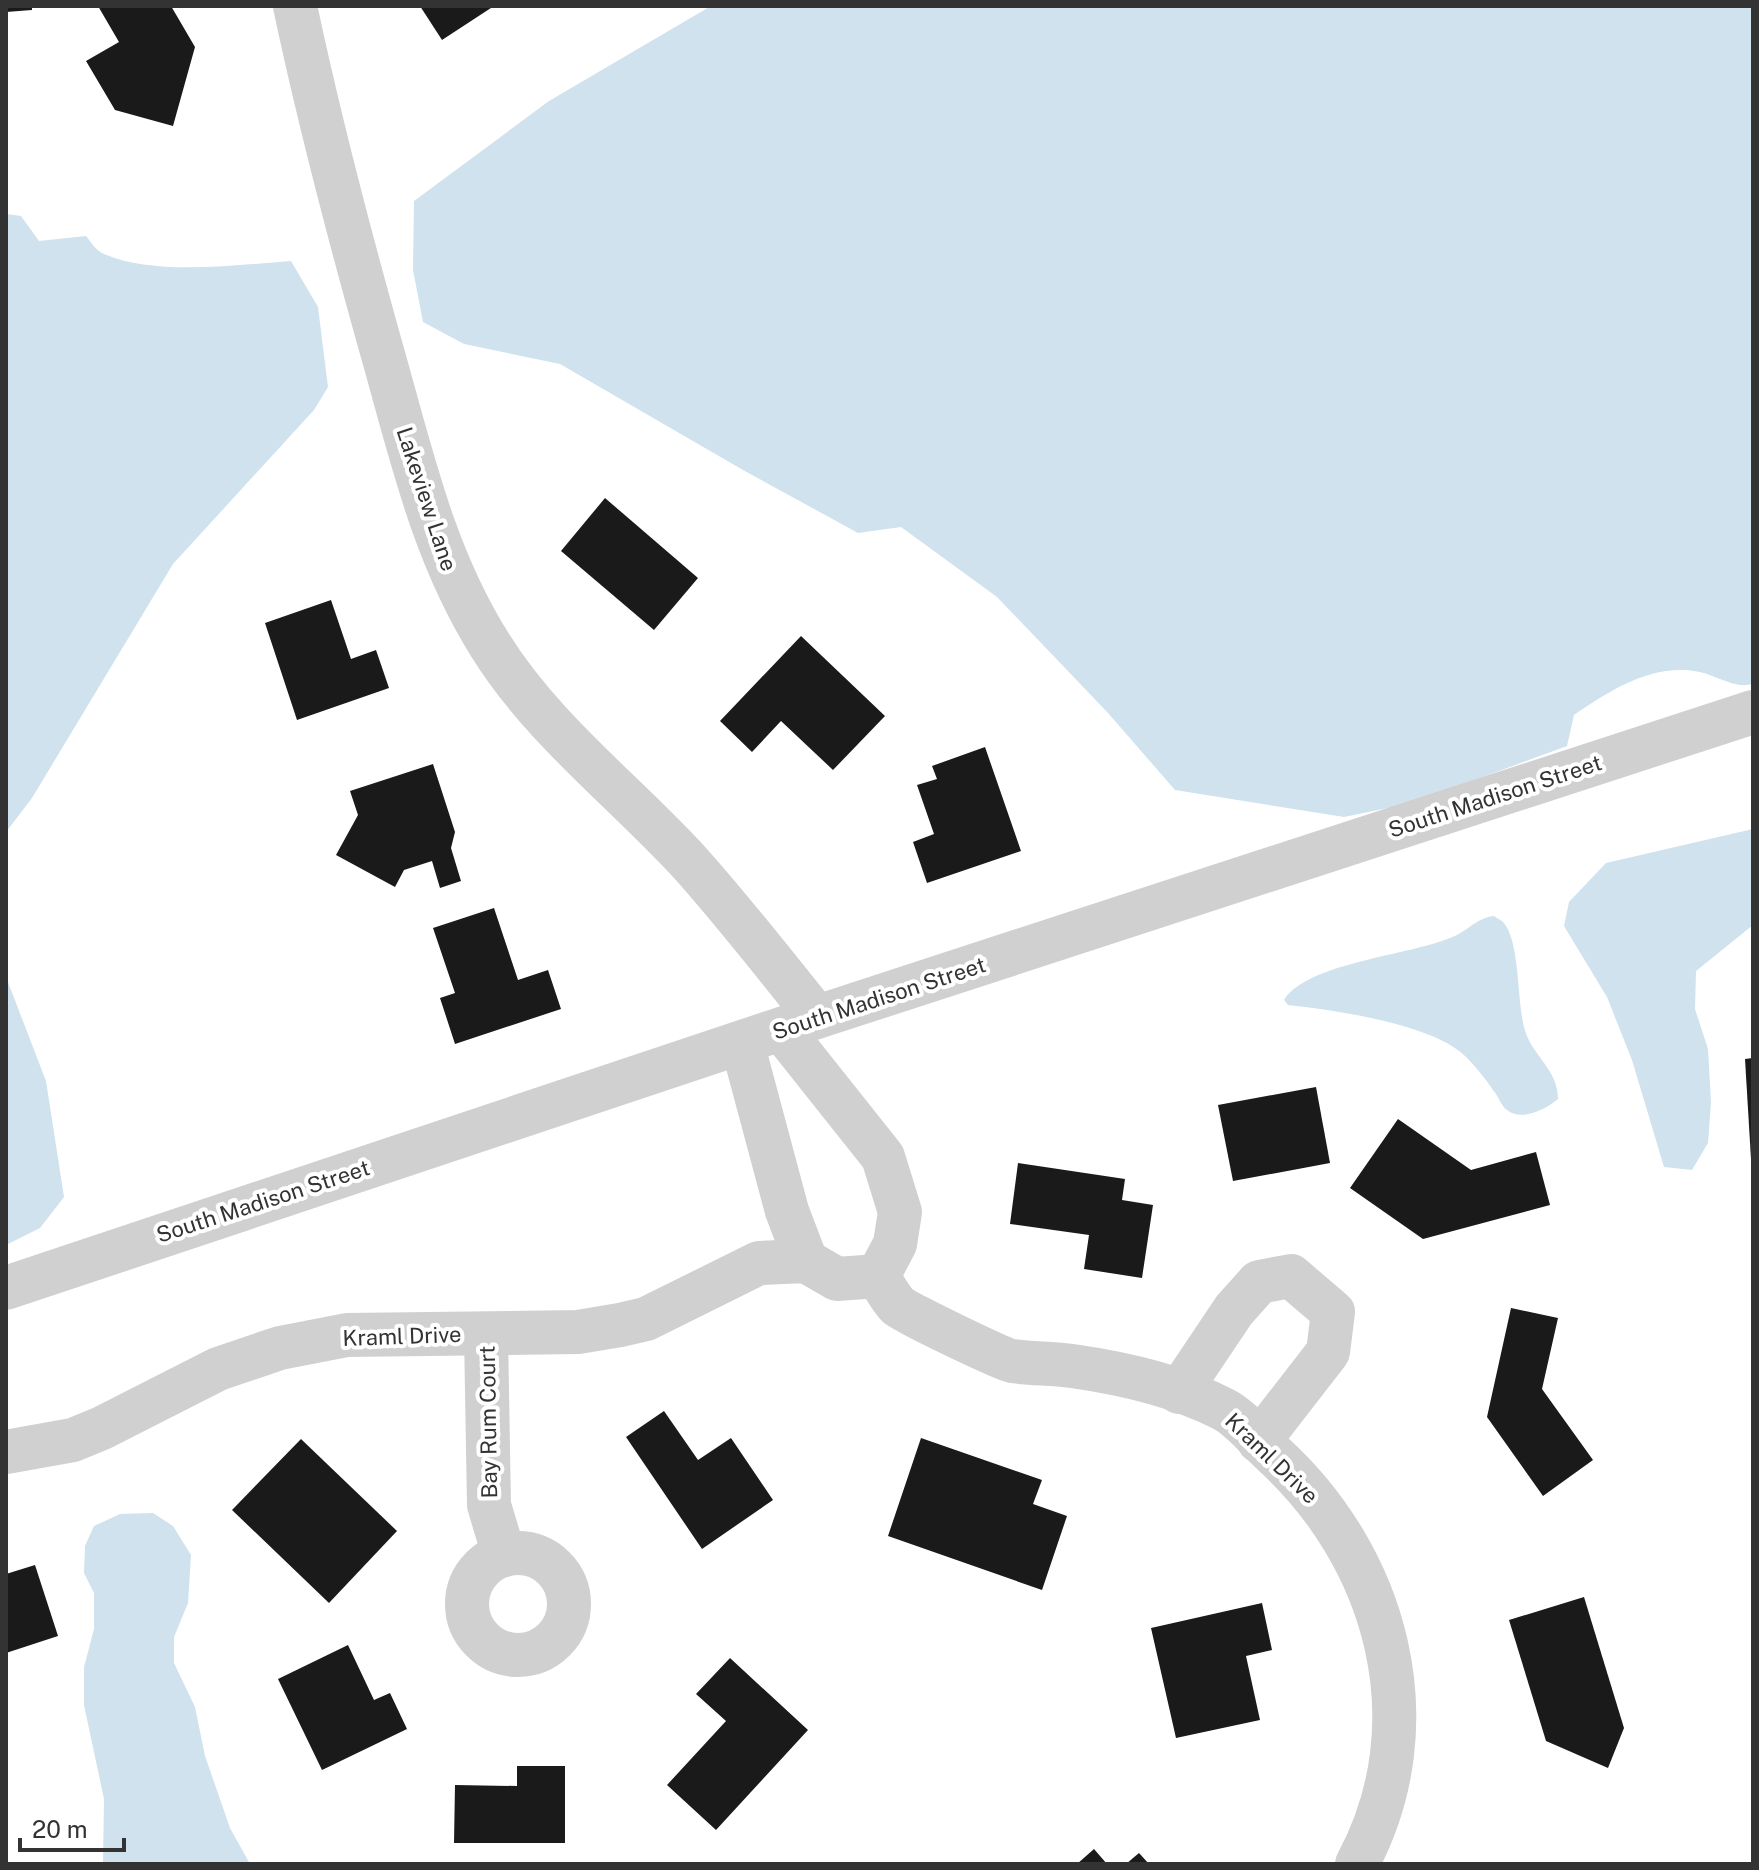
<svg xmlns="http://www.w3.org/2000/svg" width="1759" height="1870" font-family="'Public Sans',sans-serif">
	<rect width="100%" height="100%" fill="#fff"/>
	<!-- water -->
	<g fill="#cfe2ee">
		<path d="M711,6h1042v678c-19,5 -35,-8 -53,-12 -46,-10 -90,18 -126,43l-7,31 -155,57 -68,14 -169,-27 -67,-77 -111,-116 -96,-70 -43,6 -115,-63 -183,-106 -96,-20 -41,-22 -10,-52 1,-69 135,-100z"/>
		<path d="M6,214l15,2 18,25 47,-5c5,6 10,15 18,18 51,22 132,11 187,7l27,46 10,80 -14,23 -141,154 -141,234 -26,34z"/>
		<path d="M1753,829v96l-57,46 -1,38 13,40 3,53 -3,41 -16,27 -28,-3 -32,-107 -25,-63 -43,-71 5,-24 37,-39z"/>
		<path d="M1494,916c1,1 9,5 10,7 16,20 13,77 20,104 7,29 34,41 34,72 -12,10 -36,23 -51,11 -6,-4 -9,-15 -14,-20 -8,-12 -18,-24 -28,-34 -32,-32 -132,-46 -177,-51l-4,-5c23,-37 126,-45 166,-62 17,-6 26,-20 44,-22z"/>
		<path d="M6,977l40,104 18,116 -24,31 -34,17z"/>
		<path d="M153,1513l20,13 18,29 -3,48 -14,34v26l21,44 10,49 25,72 20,36h-147l1,-65 -20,-94v-38l10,-38v-36l-10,-20 1,-27 9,-20 26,-12z"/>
	</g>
	<!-- building -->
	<g fill="#1a1a1a">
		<path d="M6,6h26v4l-26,2z"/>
		<path d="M98,6h73l24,41 -22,79 -58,-16 -29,-49 33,-19z"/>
		<path d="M420,6h74l-52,34z"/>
		<path d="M605,498l93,80 -44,52 -93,-79z"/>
		<path d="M331,600l20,59 25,-9 13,38 -92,32 -32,-97z"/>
		<path d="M801,636l84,80 -52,54 -52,-49 -29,31 -32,-31z"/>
		<path d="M985,747l36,104 -94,32 -14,-41 21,-8 -17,-49 20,-6 -5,-13z"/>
		<path d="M433,764l22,68 -4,16 10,33 -21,7 -8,-27 -28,9 -9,17 -59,-32 22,-40 -8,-24z"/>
		<path d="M494,908l24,72 30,-10 13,39 -106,35 -15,-46 15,-5 -22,-65z"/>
		<path d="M1753,1058v101h-2l-6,-100z"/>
		<path d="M1316,1087l14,76 -97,18 -15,-76z"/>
		<path d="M1398,1119l73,51 65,-18 14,53 -127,34 -73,-51z"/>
		<path d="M1018,1163l107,16 -3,21 31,5 -11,73 -58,-9 5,-34 -79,-11z"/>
		<path d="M1511,1308l47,10 -16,71 51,71 -50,36 -56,-79z"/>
		<path d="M664,1411l34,49 33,-22 42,62 -71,49 -76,-112z"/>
		<path d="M921,1438l121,42 -9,24 34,12 -25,74 -154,-54z"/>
		<path d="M301,1439l96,92 -68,72 -97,-93z"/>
		<path d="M35,1565l23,71 -52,17v-79z"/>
		<path d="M1584,1597l40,131 -16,40 -62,-27 -37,-121z"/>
		<path d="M1262,1603l10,47 -26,6 14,64 -84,18 -25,-110z"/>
		<path d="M348,1645l26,55 16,-7 17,36 -85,41 -44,-91z"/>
		<path d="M730,1658l78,72 -92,100 -49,-45 59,-64 -30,-27z"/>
		<path d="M517,1766h48v77h-111l1,-58 62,1z"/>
		<path d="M1094,1849l13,15h-30z"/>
		<path d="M1139,1853l10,11h-23z"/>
	</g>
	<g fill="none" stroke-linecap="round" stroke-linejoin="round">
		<!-- minor -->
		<g stroke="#d0d0d0" stroke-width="44">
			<path d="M295,6c26,123 58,243 92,363 27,97 49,190 103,276 52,84 134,146 200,218 44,49 85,102 127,154"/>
			<path d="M782,1030l101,127 17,55 -5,32 -17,32"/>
			<path d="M742,1043l45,168 19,50"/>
			<path d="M878,1276c6,10 12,22 20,30 6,6 104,53 114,55 20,3 40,2 60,5 50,7 106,20 151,43 18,9 34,30 49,44 115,104 161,270 85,411"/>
			<path d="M6,1288l811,-271 936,-305"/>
			<path d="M486,1334l3,171 15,50"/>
			<path d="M1179,1392l55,-82 25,-28 32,-6 42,36 -5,40 -69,89"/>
			<path d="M6,1452l67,-12 29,-12 116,-59 62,-21 67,-13 231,-3 42,-7 26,-6 113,-56 47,-2 31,18 41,-3"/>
			<circle cx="518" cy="1604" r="51"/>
		</g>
	</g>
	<g text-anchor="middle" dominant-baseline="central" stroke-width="8" stroke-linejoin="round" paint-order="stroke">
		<!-- street labels -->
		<g font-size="22" fill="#333" stroke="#fff">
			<text transform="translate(427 499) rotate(72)">Lakeview Lane</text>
			<text transform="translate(1495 796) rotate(-18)">South Madison Street</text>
			<text transform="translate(879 998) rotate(-18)">South Madison Street</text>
			<text transform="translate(263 1201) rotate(-18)">South Madison Street</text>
			<text transform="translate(402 1336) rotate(-2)">Kraml Drive</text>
			<text transform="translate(488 1422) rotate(-91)">Bay Rum Court</text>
			<text transform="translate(1272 1458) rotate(44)">Kraml Drive</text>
		</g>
	</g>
	<!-- border -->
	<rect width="1759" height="1870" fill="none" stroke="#333333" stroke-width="16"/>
	<!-- scale -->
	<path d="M20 1838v12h104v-12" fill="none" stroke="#333333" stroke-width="4"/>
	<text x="32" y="1838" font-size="24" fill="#333333" stroke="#ffffff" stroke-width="6" paint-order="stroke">20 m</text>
</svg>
